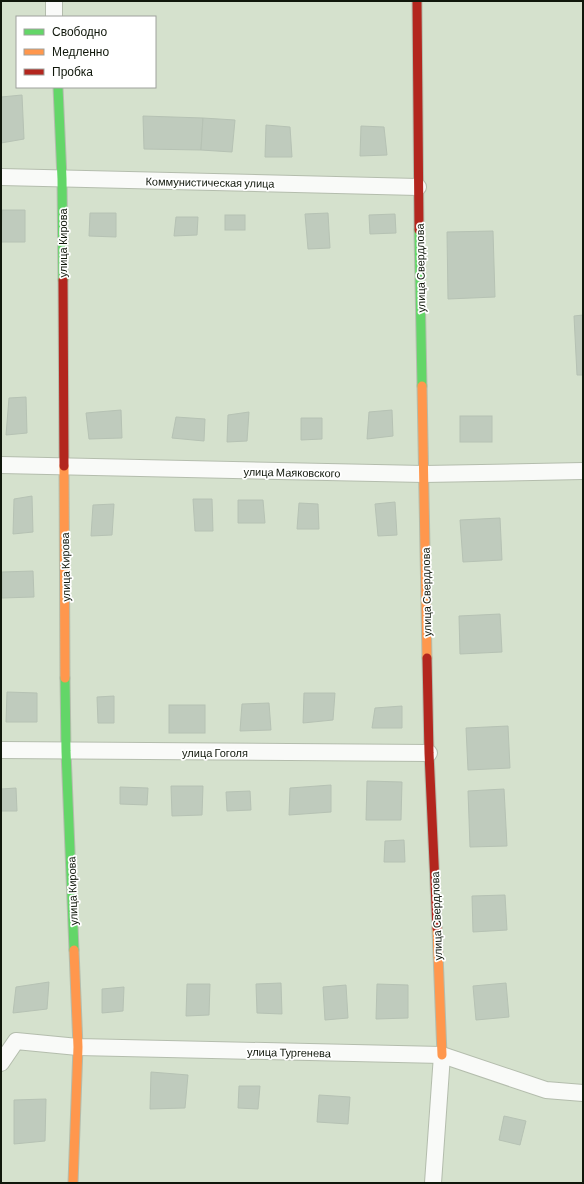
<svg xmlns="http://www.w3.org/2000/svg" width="584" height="1184" font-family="Barlow,sans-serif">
	<rect width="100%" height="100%" fill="#d5e1cd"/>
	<!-- building -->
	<g fill="#bfcbbd" stroke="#b6c2b4">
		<path d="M22,95l2,44 -23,4v-46z"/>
		<path d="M143,116l60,2 -2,32 -57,-1z"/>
		<path d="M203,118l32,2 -3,32 -31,-2z"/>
		<path d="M266,125l24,2 2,30h-27z"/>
		<path d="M361,126l23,1 3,28 -27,1z"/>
		<path d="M2,210h23v32h-24z"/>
		<path d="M90,213h26v24l-27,-1z"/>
		<path d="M328,213l2,35 -22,1 -3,-35z"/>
		<path d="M395,214l1,19 -26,1 -1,-19z"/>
		<rect x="225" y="215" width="20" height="15"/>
		<path d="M176,217h22l-1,18 -23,1z"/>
		<path d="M493,231l2,66 -47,2 -1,-67z"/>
		<path d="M583,315v60h-6l-3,-59z"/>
		<path d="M26,397l1,36 -21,2 3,-37z"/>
		<path d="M121,410l1,28 -33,1 -3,-26z"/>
		<path d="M392,410l1,26 -26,3 2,-27z"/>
		<path d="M249,412l-2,29 -20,1 1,-27z"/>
		<rect x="460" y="416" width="32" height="26"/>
		<path d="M176,417l29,2 -1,22 -32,-3z"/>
		<path d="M301,418h21v21l-21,1z"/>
		<path d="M32,496l1,36 -20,2 1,-35z"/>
		<path d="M193,499h19l1,32h-18z"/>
		<path d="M238,500h25l2,23h-27z"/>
		<path d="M395,502l2,33 -19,1 -3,-32z"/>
		<path d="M299,503l19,1 1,25h-22z"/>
		<path d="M114,504l-2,31 -21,1 2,-31z"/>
		<path d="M500,518l2,42 -39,2 -3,-42z"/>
		<path d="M33,571l1,26 -32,1v-26z"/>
		<path d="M500,614l2,38 -42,2 -1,-38z"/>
		<path d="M7,692l30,1v29h-31z"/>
		<path d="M304,693h31l-2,27 -30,3z"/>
		<path d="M114,696v27h-16l-1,-26z"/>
		<path d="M269,703l2,27 -31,1 2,-27z"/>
		<rect x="169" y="705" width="36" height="28"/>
		<path d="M402,706v22h-30l3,-20z"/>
		<path d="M508,726l2,42 -42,2 -2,-42z"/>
		<path d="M367,781l35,1 -1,38h-35z"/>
		<path d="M331,785v27l-42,3 1,-27z"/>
		<path d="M171,786h32l-1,29 -30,1z"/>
		<path d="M120,787l28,1 -1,17 -27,-1z"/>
		<path d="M16,788l1,23h-16v-22z"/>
		<path d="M504,789l3,57 -37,1 -2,-56z"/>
		<path d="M250,791l1,19 -24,1 -1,-19z"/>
		<path d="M404,840l1,22h-21l1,-21z"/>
		<path d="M505,895l2,35 -34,2 -1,-36z"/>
		<path d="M49,982l-2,27 -34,4 3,-26z"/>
		<path d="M281,983l1,31 -25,-1 -1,-29z"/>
		<path d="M506,983l3,34 -33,3 -3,-34z"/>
		<path d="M187,984h23l-1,31 -23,1z"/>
		<path d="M377,984l31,1v33l-32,1z"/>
		<path d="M346,985l2,33 -23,2 -2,-33z"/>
		<path d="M124,987l-1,24 -21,2v-24z"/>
		<path d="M151,1072l37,3 -3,33 -35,1z"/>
		<path d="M239,1086h21l-2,23 -20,-1z"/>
		<path d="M319,1095l31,2 -2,27 -31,-2z"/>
		<path d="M46,1099l-1,42 -31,3v-44z"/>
		<path d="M504,1116l22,5 -6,24 -21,-5z"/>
	</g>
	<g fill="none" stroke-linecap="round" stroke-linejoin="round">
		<!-- street casing -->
		<g stroke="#b4bdad" stroke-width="18">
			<g id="street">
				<path d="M54,1v16"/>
				<path d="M1,177l417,10"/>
				<path d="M1,465l423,9 159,-3"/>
				<path d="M1,750l428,3"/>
				<path d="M1,1063l15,-22 62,6 364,8 104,35 37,3"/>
				<path d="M433,1183l9,-128"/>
			</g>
		</g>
		<!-- fast casing -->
		<g stroke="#b4bdad" stroke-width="11">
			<g id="fast">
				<path d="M58,87l4,92 1,101"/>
				<path d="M419,230l3,156"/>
				<path d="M65,678l1,73 8,199"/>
			</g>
		</g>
		<!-- slow casing -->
		<g stroke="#b4bdad" stroke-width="11">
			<g id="slow">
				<path d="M422,386l5,272"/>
				<path d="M64,466l1,212"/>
				<path d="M437,928l5,127"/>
				<path d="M73,1183l5,-136 -4,-97"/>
			</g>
		</g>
		<!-- jam casing -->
		<g stroke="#b4bdad" stroke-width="11">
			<g id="jam">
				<path d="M417,1l2,229"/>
				<path d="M63,280l1,186"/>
				<path d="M427,658l2,95 8,175"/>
			</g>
		</g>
		<!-- street -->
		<use href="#street" stroke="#f9faf8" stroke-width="16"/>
		<!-- fast -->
		<use href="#fast" stroke="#63d668" stroke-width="9"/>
		<!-- slow -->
		<use href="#slow" stroke="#ff974d" stroke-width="9"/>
		<!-- jam -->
		<use href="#jam" stroke="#b3261e" stroke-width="9"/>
	</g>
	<g text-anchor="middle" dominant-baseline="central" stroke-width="3.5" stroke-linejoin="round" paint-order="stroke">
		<!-- street labels -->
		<g font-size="11" fill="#10170b" stroke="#fff">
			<text transform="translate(210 182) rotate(1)">Коммунистическая улица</text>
			<text transform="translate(62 243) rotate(-90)">улица Кирова</text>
			<text transform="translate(420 268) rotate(-91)">улица Свердлова</text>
			<text transform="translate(292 472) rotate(1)">улица Маяковского</text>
			<text transform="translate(65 567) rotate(-91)">улица Кирова</text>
			<text transform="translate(426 592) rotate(-91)">улица Свердлова</text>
			<text x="215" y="752">улица Гоголя</text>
			<text transform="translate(72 891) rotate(-92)">улица Кирова</text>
			<text transform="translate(436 916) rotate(-92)">улица Свердлова</text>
			<text transform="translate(289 1052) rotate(1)">улица Тургенева</text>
		</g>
	</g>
	<!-- border -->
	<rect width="584" height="1184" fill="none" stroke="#10170b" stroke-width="4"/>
	<!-- legend -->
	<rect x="16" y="16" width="140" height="72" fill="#ffffff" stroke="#9fa29d"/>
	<rect x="24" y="29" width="20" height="6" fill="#63d668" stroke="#9fa29d"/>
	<text x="52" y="36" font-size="12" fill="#10170b">Свободно</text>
	<rect x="24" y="49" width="20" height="6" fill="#ff974d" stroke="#9fa29d"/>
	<text x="52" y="56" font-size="12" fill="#10170b">Медленно</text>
	<rect x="24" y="69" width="20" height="6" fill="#b3261e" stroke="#9fa29d"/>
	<text x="52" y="76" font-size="12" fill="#10170b">Пробка</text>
</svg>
